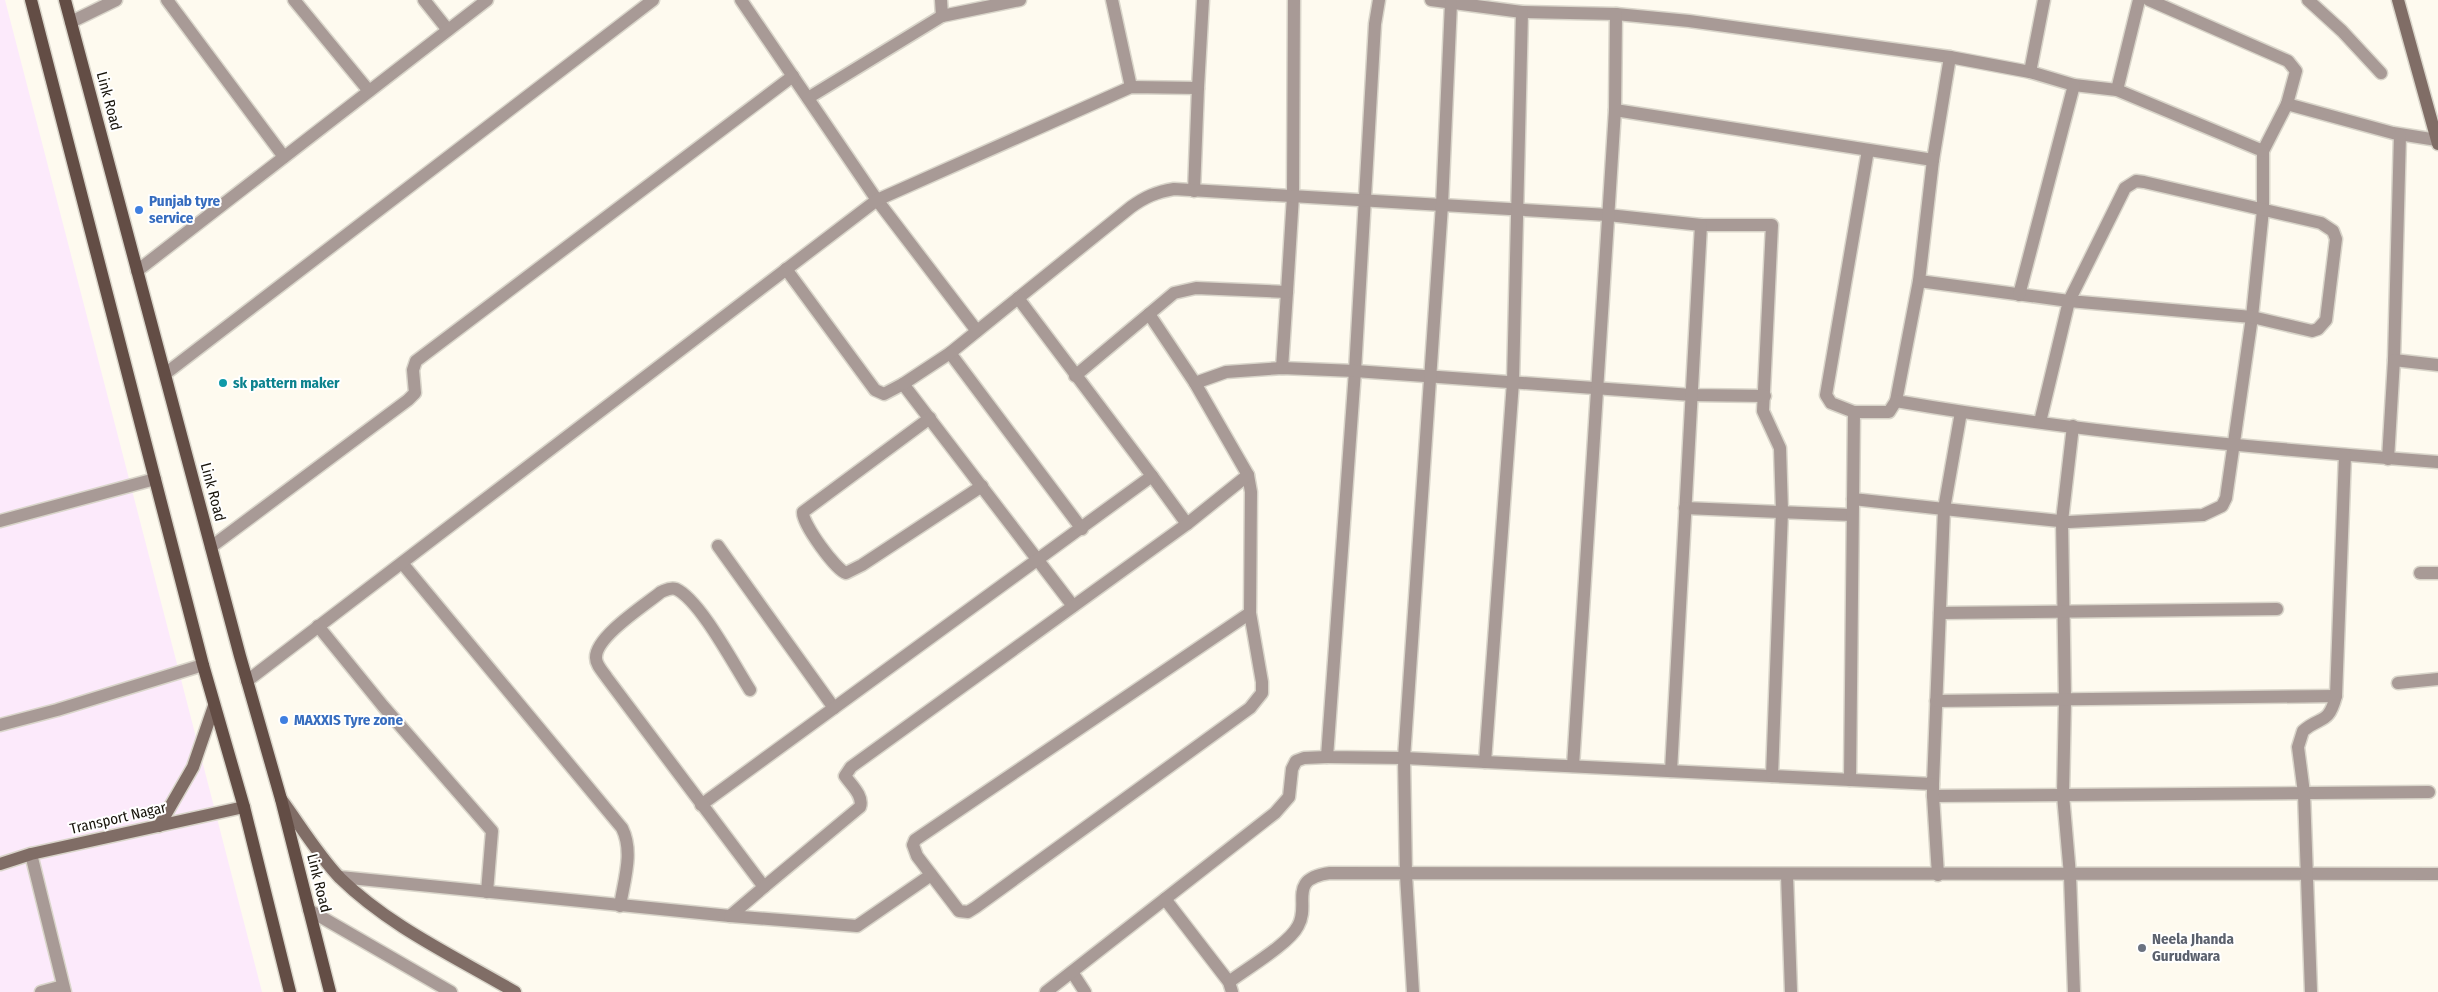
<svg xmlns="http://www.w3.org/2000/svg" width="2438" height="992" font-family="'Fira Sans Condensed',sans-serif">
	<rect width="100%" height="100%" fill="#fefaef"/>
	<!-- industrial -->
	<path fill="#fceafb" d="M0,0h5l257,992h-262z"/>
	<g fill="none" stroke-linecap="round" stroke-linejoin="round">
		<!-- street casing -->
		<g stroke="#d9d5ca" stroke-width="15">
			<g id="street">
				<path d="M167,0l117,157"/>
				<path d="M294,0l75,91"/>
				<path d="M424,0l24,30"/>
				<path d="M741,0l136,200 100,131"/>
				<path d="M941,0l1,16"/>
				<path d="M1112,0l19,87"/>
				<path d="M1379,0l-4,24 -20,347 -28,386 77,1 529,26 11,-275 125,13 134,-7 19,-9 4,-8 26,-181 11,-107v-59l24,-47 106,29 44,7"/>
				<path d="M1431,0l91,12 94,2 73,7 261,36 80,15 14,-72"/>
				<path d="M2149,0l139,61 8,10 -9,33"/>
				<path d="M2308,0l34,31 39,42"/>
				<path d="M71,22l45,-22"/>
				<path d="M1950,57l-17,103 -14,121 -23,120c179,31 361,47 542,61"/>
				<path d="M2030,72l44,13 43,5 146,61"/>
				<path d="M2117,90l22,-90"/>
				<path d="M808,98l134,-82 78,-16"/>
				<path d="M1615,110l318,50"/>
				<path d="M1194,191l4,-103"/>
				<path d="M1701,225h71l-9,186 17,37 2,63 -10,265"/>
				<path d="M786,269l89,121 9,4 19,-10 170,222"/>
				<path d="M137,271l350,-271"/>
				<path d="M1919,281l150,20 183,16 60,14 6,-2 8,-9 10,-81 -3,-8 -12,-8 -177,-41 -8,-1 -11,7 -56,113 -29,121"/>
				<path d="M2019,295l55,-210"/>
				<path d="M1149,314l46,69 31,-11 56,-4 73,3 337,24 73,1"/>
				<path d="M950,353l132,176"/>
				<path d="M2394,360l6,-225"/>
				<path d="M1282,368l5,-76"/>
				<path d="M165,374l488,-374"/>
				<path d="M1075,376l99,-83 22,-5 91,4 6,-96 1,-196"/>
				<path d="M1195,383l53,92 3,17 -1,121 12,69v11l-12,15 -274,199 -8,5 -9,-1 -42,-55 -4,-11 2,-5 335,-227"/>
				<path d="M903,384l47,-31 181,-146c14,-10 25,-15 43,-18l434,26 93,10 -30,546"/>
				<path d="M1854,412l-23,-9 -5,-8 42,-245"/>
				<path d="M930,418l-127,94c-1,12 33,58 43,61l16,-8 120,-79"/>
				<path d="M2073,426l-11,95 3,179 -2,95 7,80 4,117"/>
				<path d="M2388,459l6,-99 44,5"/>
				<path d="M1152,476l35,48"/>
				<path d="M1853,499l91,10 17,-97"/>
				<path d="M1685,508l167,7"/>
				<path d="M0,521l155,-42"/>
				<path d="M718,546l116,162"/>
				<path d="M211,547l197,-147 7,-7 -2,-23 3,-9 377,-285"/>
				<path d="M402,563l220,265c12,24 2,52 -2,78"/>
				<path d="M2420,573h18"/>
				<path d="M1940,613l337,-4"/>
				<path d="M318,626l65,80 109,125 -5,61"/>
				<path d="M247,681l630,-481 254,-113 67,1 5,-88"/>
				<path d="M2398,683l40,-4"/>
				<path d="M1936,701l400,-5"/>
				<path d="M0,725l57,-15 146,-45"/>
				<path d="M1485,762l28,-380 9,-370"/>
				<path d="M1573,766l42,-656 1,-96"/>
				<path d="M1850,780l4,-368h35l7,-11"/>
				<path d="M1933,784v12l496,-4"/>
				<path d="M1933,796l5,79"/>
				<path d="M701,805l451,-329 -134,-178"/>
				<path d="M31,854l34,138"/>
				<path d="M1787,875l4,117"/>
				<path d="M340,877l390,39 34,-29 -157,-209c-4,-6 -11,-13 -11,-20 -1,-21 49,-53 65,-66 5,-2 9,-5 15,-3 24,11 58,76 74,101"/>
				<path d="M764,887l96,-80c4,-11 -9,-22 -15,-31l6,-9 336,-243 61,-49"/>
				<path d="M1165,899l64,83 3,10"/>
				<path d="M309,910l142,82"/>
				<path d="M730,916l127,10 74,-51"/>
				<path d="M1072,972l13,20"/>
				<path d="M1229,982c17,-13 60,-38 69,-56 13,-22 -12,-47 32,-53l1108,1"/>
				<path d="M41,992l22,-6"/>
				<path d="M1046,992l229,-179 14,-16 3,-28 4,-8 8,-3 23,-1"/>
				<path d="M1413,992l-7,-117 -2,-117 38,-553 9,-202"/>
				<path d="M2311,992l-7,-199 -6,-46 5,-16c18,-16 25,-5 33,-35l9,-241"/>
			</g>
		</g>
		<!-- secondary casing -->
		<g stroke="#d9d5ca" stroke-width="15">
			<g id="secondary">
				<path d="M2398,0l40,144"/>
				<path d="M281,799c19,26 37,56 59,79 50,49 116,79 175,114"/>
				<path d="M159,826l34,-59 21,-61"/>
				<path d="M0,864l31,-10 213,-47"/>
			</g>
		</g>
		<!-- primary casing -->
		<g stroke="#d9d5ca" stroke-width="15">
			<g id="primary">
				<path d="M31,0l172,665 41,142 46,185"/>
				<path d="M65,0l175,656 41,143 49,193"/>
			</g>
		</g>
		<!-- street -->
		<use href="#street" stroke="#a89a96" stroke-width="12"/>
		<!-- secondary -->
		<use href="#secondary" stroke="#806d66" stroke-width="12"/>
		<!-- primary -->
		<use href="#primary" stroke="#634d45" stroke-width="12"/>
	</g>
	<!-- markers -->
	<g fill="#3f7fe0" stroke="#fff" stroke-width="2">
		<circle cx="139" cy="210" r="5"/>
		<circle cx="284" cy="720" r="5"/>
	</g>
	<circle fill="#0f9aa8" stroke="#fff" stroke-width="2" cx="223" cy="383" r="5"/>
	<circle fill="#6b7280" stroke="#fff" stroke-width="2" cx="2142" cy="948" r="5"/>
	<g text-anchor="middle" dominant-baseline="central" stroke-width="4" stroke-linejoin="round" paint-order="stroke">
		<!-- street labels -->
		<g font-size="15" fill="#17130a" stroke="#fff">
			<text transform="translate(109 101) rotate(75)">Link Road</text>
			<text transform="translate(213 492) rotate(75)">Link Road</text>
			<text transform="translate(118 818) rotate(-13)">Transport Nagar</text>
			<text transform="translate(319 883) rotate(76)">Link Road</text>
		</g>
		<!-- shop labels -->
		<g font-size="15" font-weight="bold" fill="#366cbe" stroke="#fff" text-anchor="start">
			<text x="149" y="201">Punjab tyre<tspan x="149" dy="17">service</tspan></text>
			<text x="294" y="720">MAXXIS Tyre zone</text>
		</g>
		<!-- culture labels -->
		<g font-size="15" font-weight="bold" fill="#0d838f" stroke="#fff" text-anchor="start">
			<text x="233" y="383">sk pattern maker</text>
		</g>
		<!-- worship labels -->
		<g font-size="15" font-weight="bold" fill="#5b616d" stroke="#fff" text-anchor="start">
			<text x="2152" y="939">Neela Jhanda<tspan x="2152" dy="17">Gurudwara</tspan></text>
		</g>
	</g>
</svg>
